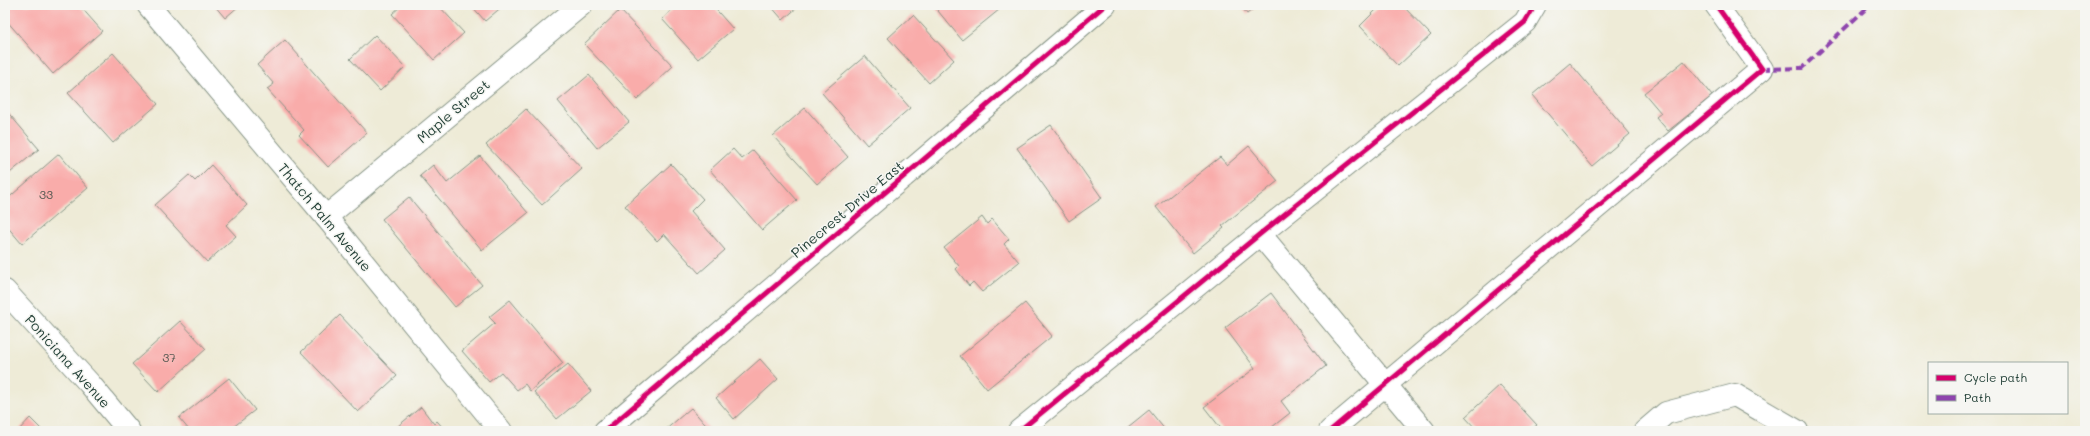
<svg xmlns="http://www.w3.org/2000/svg" width="2090" height="436" font-family="Mali,sans-serif">
	<rect width="100%" height="100%" fill="#f6f6f2"/>
	<filter id="ink" filterUnits="userSpaceOnUse"><feTurbulence type="fractalNoise" baseFrequency=".025" numOctaves="2"/><feDisplacementMap in="SourceGraphic" scale="8" xChannelSelector="R" yChannelSelector="G"/><feConvolveMatrix kernelMatrix="1 2 1 2 8 2 1 2 1" color-interpolation-filters="sRGB"/></filter>
	<filter id="wash" filterUnits="userSpaceOnUse"><feTurbulence type="fractalNoise" baseFrequency=".012" numOctaves="4" result="noise"/><feDisplacementMap in="SourceGraphic" scale="16" xChannelSelector="R" yChannelSelector="G"/><feGaussianBlur stdDeviation="0.9" result="paint"/><feColorMatrix in="noise" values="0 0 0 0 0 0 0 0 0 0 0 0 0 0 0 0 0 1.4 0 .05"/><feComposite in="paint" operator="in"/></filter>
	<g filter="url(#wash)">
		<rect width="100%" height="100%" fill="#eeebd7"/>
		<g id="blocks">
			<!-- building -->
			<g fill="#f9acaa">
				<path d="M5,5h74l23,26 -49,43 -48,-55z"/>
				<path d="M214,5h26l-15,13z"/>
				<path d="M402,5h36l26,28 -30,27 -42,-46z"/>
				<path d="M471,5h33l-19,16z"/>
				<path d="M677,5h35l21,24 -35,30 -36,-40z"/>
				<path d="M770,5h30l-17,15z"/>
				<path d="M933,5h72l-43,35z"/>
				<path d="M1240,5h18l-11,9z"/>
				<path d="M1381,5h21l29,30 -33,31 -38,-40z"/>
				<path d="M620,10l53,56 -36,34 -53,-56z"/>
				<path d="M913,15l41,45 -25,23 -41,-45z"/>
				<path d="M375,35l30,32 -25,24 -30,-32z"/>
				<path d="M285,40l82,93 -39,34 -29,-32 5,-5 -37,-41 7,-5 -17,-19z"/>
				<path d="M113,53l45,51 -45,39 -45,-50z"/>
				<path d="M865,56l45,52 -43,37 -45,-52z"/>
				<path d="M1684,61l28,35 -44,35 -12,-14 5,-4 -17,-20z"/>
				<path d="M1570,63l60,71 -38,32 -60,-71z"/>
				<path d="M589,75l40,47 -32,26 -39,-47z"/>
				<path d="M805,108l43,49 -31,27 -44,-48z"/>
				<path d="M5,109l34,40 -34,28z"/>
				<path d="M526,109l56,60 -40,36 -56,-60z"/>
				<path d="M1051,125l51,73 -33,23 -52,-73z"/>
				<path d="M1249,146l29,35 -56,45 2,2 -31,25 -37,-46 64,-50 7,8z"/>
				<path d="M733,149l9,10 11,-9 44,50 -35,30 -52,-60z"/>
				<path d="M59,154l29,34 -66,56 -17,-20v-23z"/>
				<path d="M480,156l48,57 -46,37 -62,-74 13,-11 14,18z"/>
				<path d="M671,164l32,35 -12,12 34,39 -26,23 -35,-39 -7,7 -32,-35z"/>
				<path d="M211,165l36,40 -21,20 10,11 -29,26 -52,-57 34,-30 6,6z"/>
				<path d="M409,197l73,88 -27,22 -73,-88z"/>
				<path d="M982,217l5,7 5,-5 17,20 -5,5 15,18 -37,30 -9,-10 -4,4 -13,-17 3,-3 -15,-18z"/>
				<path d="M1271,293l55,73 -45,35 9,12 -23,18h-44l-19,-24 51,-39 -30,-40z"/>
				<path d="M510,300l53,63 -33,28 -5,-7 -8,6 -16,-18 -12,10 -27,-31 33,-28 -6,-6z"/>
				<path d="M1025,303l27,33 -65,53 -27,-33z"/>
				<path d="M340,315l57,61 -39,36 -57,-60z"/>
				<path d="M180,321l26,28 -48,43 -26,-28z"/>
				<path d="M760,359l18,20 -44,40 -18,-21z"/>
				<path d="M568,364l23,27 -34,28 -23,-27z"/>
				<path d="M229,378l26,32 -27,21h-38l-11,-13z"/>
				<path d="M1500,385l37,40 -7,6h-52l-13,-14z"/>
				<path d="M421,407l13,17 3,-3 9,10h-54z"/>
				<path d="M691,408l20,23h-47z"/>
				<path d="M1149,410l17,21h-43z"/>
				<path d="M30,418l13,13h-25z"/>
			</g>
		</g>
	</g>
	<g filter="url(#ink)">
		<use href="#blocks" fill-opacity="0" stroke="#869486" stroke-width="1"/>
		<g fill="none" stroke-linecap="round" stroke-linejoin="round">
			<!-- minor casing -->
			<g stroke="#869486" stroke-width="24">
				<g id="minor">
					<path d="M148,5l178,212 175,214"/>
					<path d="M326,217l255,-212"/>
					<path d="M1260,234l164,197"/>
					<path d="M5,291l84,92 40,48"/>
					<path d="M605,431l500,-426"/>
					<path d="M1019,431l241,-197 265,-212 10,-17"/>
					<path d="M1330,431l432,-362 -46,-64"/>
					<path d="M1645,431l21,-18 69,-18 62,36"/>
				</g>
			</g>
			<!-- minor -->
			<use href="#minor" stroke="#fff" stroke-width="22"/>
			<!-- quiet -->
			<path stroke="#8e44ad" stroke-width="4" stroke-dasharray="8 4" stroke-linecap="butt" d="M1762,69l40,-1 68,-63"/>
			<!-- cycleway casing -->
			<g stroke="#f6f6f2" stroke-width="8">
				<g id="cycleway">
					<path d="M605,431l500,-426"/>
					<path d="M1019,431l241,-197 265,-212 10,-17"/>
					<path d="M1330,431l432,-362 -46,-64"/>
				</g>
			</g>
			<!-- cycleway -->
			<use href="#cycleway" stroke="#d6006c" stroke-width="5"/>
		</g>
	</g>
	<g text-anchor="middle" dominant-baseline="central" stroke-width="3" stroke-linejoin="round" paint-order="stroke">
		<!-- number labels -->
		<g font-size="12" fill="#565952">
			<text x="46" y="194">33</text>
			<text x="169" y="357">37</text>
		</g>
		<!-- street labels -->
		<g font-size="14" fill="#1f3d34" stroke="#f6f6f2">
			<text transform="translate(453 111) rotate(-40)">Maple Street</text>
			<text transform="translate(847 209) rotate(-40)">Pinecrest Drive East</text>
			<text transform="translate(325 217) rotate(50)">Thatch Palm Avenue</text>
			<text transform="translate(68 361) rotate(48)">Poniciana Avenue</text>
		</g>
	</g>
	<!-- margin -->
	<rect width="2090" height="436" fill="none" stroke="#f6f6f2" stroke-width="20"/>
	<!-- legend -->
	<rect x="1928" y="362" width="140" height="52" fill="#f6f6f2" stroke="#a0aca6"/>
	<rect x="1936" y="375" width="20" height="6" fill="#d6006c" stroke="#a0aca6"/>
	<text x="1964" y="382" font-size="12" fill="#1f3d34">Cycle path</text>
	<rect x="1936" y="395" width="20" height="6" fill="#8e44ad" stroke="#a0aca6"/>
	<text x="1964" y="402" font-size="12" fill="#1f3d34">Path</text>
</svg>
